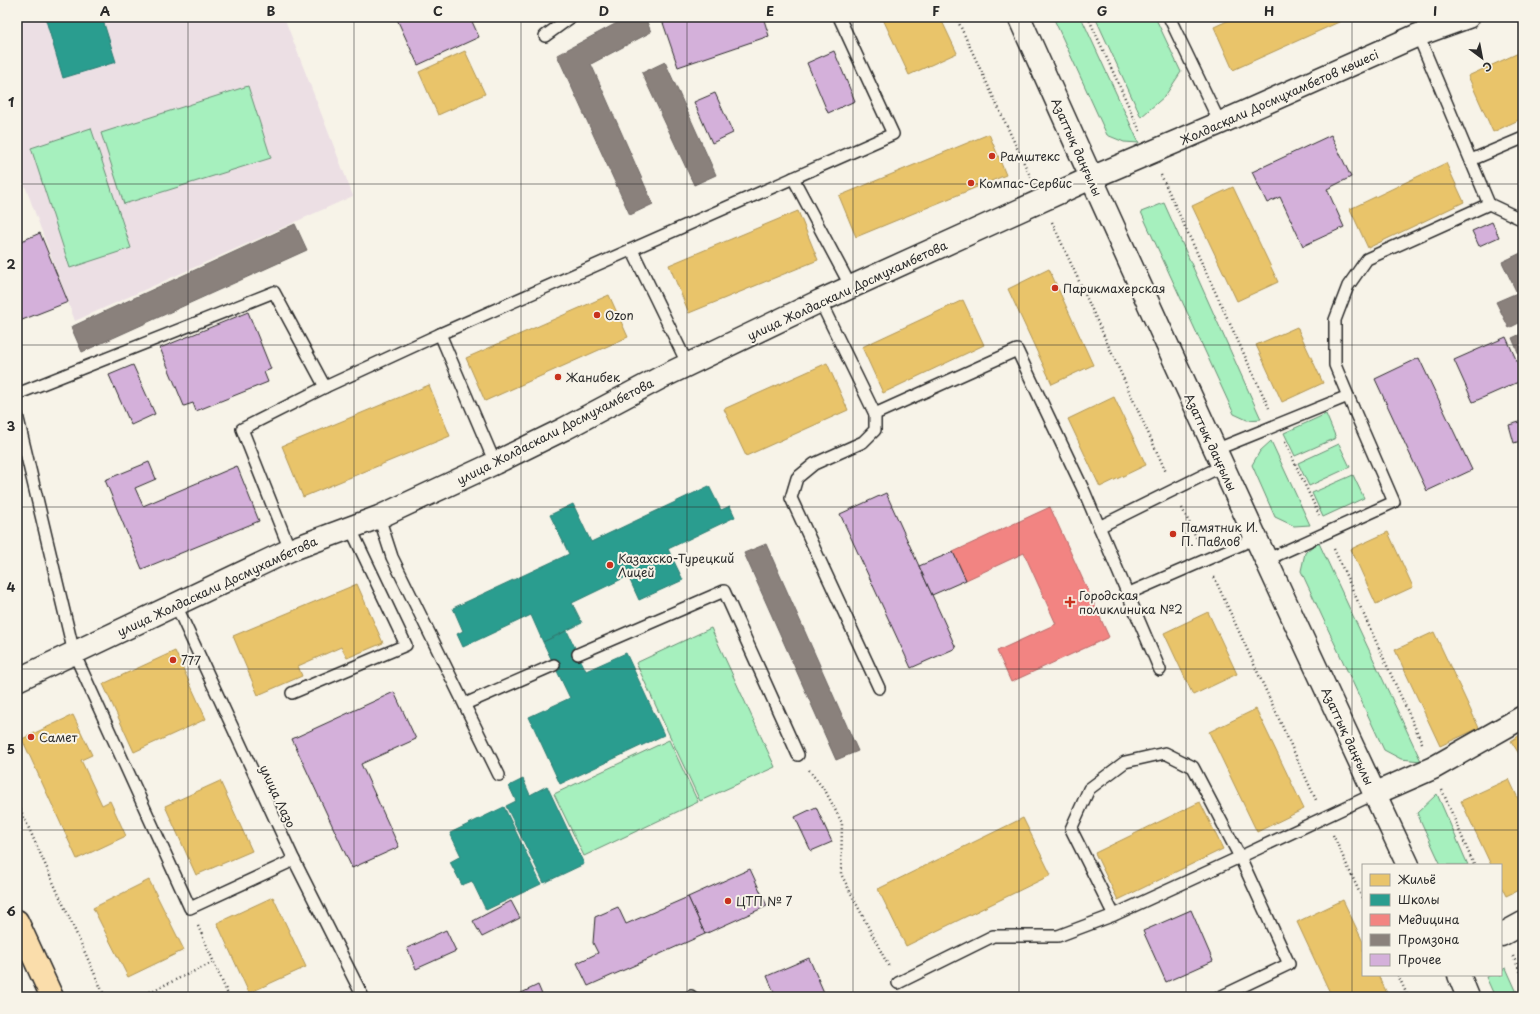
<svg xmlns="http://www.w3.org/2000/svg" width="1540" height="1014" font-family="'Playpen Sans',sans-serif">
	<rect width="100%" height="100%" fill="#f7f3e8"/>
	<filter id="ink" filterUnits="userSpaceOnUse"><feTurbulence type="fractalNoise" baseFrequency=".025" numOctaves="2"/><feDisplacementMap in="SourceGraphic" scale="8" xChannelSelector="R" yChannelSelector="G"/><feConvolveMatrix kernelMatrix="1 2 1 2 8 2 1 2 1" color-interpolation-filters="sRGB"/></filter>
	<g filter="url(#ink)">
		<!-- built -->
		<path fill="#ecdfe4" d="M17,17h267l69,179 -278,125 -58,-157z"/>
		<!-- green -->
		<g fill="#a6f0be" stroke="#688e74">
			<path d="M1053,17h28l58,126 -15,-1 -17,-7z"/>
			<path d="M1095,17h60l26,55 -16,24 -24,21z"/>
			<path d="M248,86l23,72 -147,46 -23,-71z"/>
			<path d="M91,128l40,120 -61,20 -39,-120z"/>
			<path d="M1164,203l97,216 -14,1 -13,-6 -93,-202z"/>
			<path d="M1326,414l10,24 -41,18 -11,-23z"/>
			<path d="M1271,441l39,84 -16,1 -19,-9 -23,-52 8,-14z"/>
			<path d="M1339,444l11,23 -41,19 -11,-23z"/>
			<path d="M1353,475l11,23 -41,19 -11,-24z"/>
			<path d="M1318,541l103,220 -20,-2 -17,-9 -83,-179 4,-18z"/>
			<path d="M711,628l64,139 -75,34 -64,-138z"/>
			<path d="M669,740l29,62 -114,54 -30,-62z"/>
			<path d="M1437,794l31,71h-27l-24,-52z"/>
			<path d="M1506,968l13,29h-24l-9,-20 5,-2h10v-5z"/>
		</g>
		<!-- homes -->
		<g fill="#e9c46a" stroke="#b09657">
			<path d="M882,17h58l17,36 -48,22z"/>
			<path d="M1236,17h114l-117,53 -19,-43z"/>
			<path d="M465,51l20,43 -47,21 -19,-43z"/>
			<path d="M1523,51v67l-30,14 -25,-56z"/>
			<path d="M989,134l17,41 -150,62 -17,-41z"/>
			<path d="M1446,163l18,39 -96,46 -18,-39z"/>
			<path d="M1233,187l45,95 -41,19 -45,-95z"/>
			<path d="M798,211l20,49 -129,53 -20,-48z"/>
			<path d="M1049,269l44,96 -41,19 -44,-95z"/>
			<path d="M609,295l19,42 -143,64 -19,-43z"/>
			<path d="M963,300l21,45 -101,48 -21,-46z"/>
			<path d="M1297,327l26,56 -41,19 -26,-57z"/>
			<path d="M827,363l21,47 -102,46 -22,-47z"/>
			<path d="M429,385l21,51 -147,61 -21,-51z"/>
			<path d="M1114,397l32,68 -46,22 -32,-68z"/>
			<path d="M1388,532l25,55 -37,17 -25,-55z"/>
			<path d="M357,584l26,59 -36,15 -6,-11 -43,19 4,10 -44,19 -25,-59z"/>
			<path d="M1208,612l29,62 -44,21 -29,-62z"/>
			<path d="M1434,632l45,96 -39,18 -45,-96z"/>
			<path d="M175,651l31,68 -72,33 -31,-68z"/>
			<path d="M1256,709l48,100 -47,23 -48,-100z"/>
			<path d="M73,715l19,40 -11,5 21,45 8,-4 16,35 -49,23 -55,-120z"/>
			<path d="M1523,733v27l-12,-19z"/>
			<path d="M1509,779l14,30v79l-17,8 -5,-10v-21h-10l-30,-64z"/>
			<path d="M220,781l32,70 -56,24 -31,-69z"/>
			<path d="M1200,802l23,47 -105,51 -23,-47z"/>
			<path d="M1023,818l28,57 -145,71 -28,-57z"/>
			<path d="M149,880l35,70 -56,27 -35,-69z"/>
			<path d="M273,897l33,70 -57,26 -32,-70z"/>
			<path d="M1343,900l20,42v33h15l11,22h-57l-35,-75z"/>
		</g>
		<!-- schools -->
		<g fill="#2a9d8f" stroke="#2a7b71">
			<path d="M45,17h57l14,45 -53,16z"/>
			<path d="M709,486l12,24 9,-4 5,11 -67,32 15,31 -44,20 -11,-24 -56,27 10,20 -39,19 -12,-27 -68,32 -6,-13 6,-3 -10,-23 116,-54 -19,-39 23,-11 18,38z"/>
			<path d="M567,631l19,40 40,-18 38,82 -104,49 -31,-67 41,-19 -27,-56z"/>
			<path d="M523,779l7,16 17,-9 37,78 -40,19 -38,-77 10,-5 -7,-15z"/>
			<path d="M504,807l37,77 -55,26 -14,-29 -10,4 -12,-23 11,-6 -11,-23z"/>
		</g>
		<!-- health -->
		<path fill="#f28482" stroke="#b66968" d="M1050,507l59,130 -98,45 -14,-31 59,-27 -32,-71 -58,27 -13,-28z"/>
		<!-- industry -->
		<g fill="#8a817c" stroke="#6e6764">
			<path d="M628,17h17l6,15 -60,32 62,140 -23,11 -73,-160z"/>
			<path d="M665,62l51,113 -22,10 -52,-112z"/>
			<path d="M295,224l12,26 -225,102 -11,-25z"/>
			<path d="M1523,252v69l-14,7 -13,-26 21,-9 -15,-31z"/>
			<path d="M1523,333v31l-11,-26z"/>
			<path d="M766,544l92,207 -22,9 -92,-207z"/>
		</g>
		<!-- building -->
		<g fill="#d4b0da" stroke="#2b2b2b">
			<path d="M396,17h74l9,20 -61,28z"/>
			<path d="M661,17h102l6,19 -91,31z"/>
			<path d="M834,51l21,50 -27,12 -21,-50z"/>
			<path d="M715,93l18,40 -21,10 -18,-41z"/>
			<path d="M1331,135l20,42 -24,12 17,38 -41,19 -23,-49 -13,6 -15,-31z"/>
			<path d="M1492,222l7,15 -20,9 -7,-15z"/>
			<path d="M40,233l28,69 -51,20v-79z"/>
			<path d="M248,312l23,57 -7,3 4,10 -72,29 -3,-8 -9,3 -24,-58z"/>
			<path d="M1506,337l17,38v5l-50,22 -19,-42z"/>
			<path d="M1419,358l53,112 -45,21 -52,-112z"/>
			<path d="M133,365l22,49 -24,11 -22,-50z"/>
			<path d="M1523,421v19l-9,3 -5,-18z"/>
			<path d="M149,462l7,17 -21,9 8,18 94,-40 22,55 -117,48 -37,-89z"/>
			<path d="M886,493l70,155 -45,20 -71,-154z"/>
			<path d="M953,552l13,28 -34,15 -13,-29z"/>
			<path d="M394,692l22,47 -55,25 38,83 -47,21 -60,-129z"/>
			<path d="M816,807l16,35 -21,9 -16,-34z"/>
			<path d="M750,869l17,37 -62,28 -17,-37z"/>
			<path d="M688,897l17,37 -117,52 -11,-23 21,-10 -5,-10 2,-26 23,-10 8,17z"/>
			<path d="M511,901l9,17 -38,19 -9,-16z"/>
			<path d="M1191,910l22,51 -47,21 -23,-51z"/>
			<path d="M446,930l10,21 -40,18 -9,-21z"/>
			<path d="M809,958l17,39h-50l-9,-21z"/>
			<path d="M538,985l5,12h-30z"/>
		</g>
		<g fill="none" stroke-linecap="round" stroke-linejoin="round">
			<!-- service casing -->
			<g stroke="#2b2b2b" stroke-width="14">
				<g id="service">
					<path d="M1169,17l51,106"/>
					<path d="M545,36l26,-19"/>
					<path d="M1471,160l52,-22"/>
					<path d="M793,178l58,109"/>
					<path d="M1489,204l34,16"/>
					<path d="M632,250l56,115"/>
					<path d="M820,301l55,113v16l-12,12 -49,22 -17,14 -6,20 88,190"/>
					<path d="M17,394l257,-102 51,95 115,-53"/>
					<path d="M1348,396l-13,-31v-45l13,-34 19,-27 122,-55 -71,-169"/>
					<path d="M875,414l142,-64 67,141 76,179"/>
					<path d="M17,415l57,238 116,255 104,-48"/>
					<path d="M1215,450l133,-54 46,106 -128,58"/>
					<path d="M495,463l-55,-129 453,-200 -54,-117"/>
					<path d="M379,517l13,40 107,218"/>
					<path d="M1099,527l123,-61"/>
					<path d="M290,550l-48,-121 83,-42"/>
					<path d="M1127,594l129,-56"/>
					<path d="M175,603l119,257 69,137"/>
					<path d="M578,654l146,-63 74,164"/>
					<path d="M292,693l114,-48 -56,-118"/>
					<path d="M465,704l89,-39"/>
					<path d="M898,983l95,-47h65l56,-21 126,-58 -47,-90 -28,-14 -40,9 -36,27 -18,40 43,86"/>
					<path d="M691,996l1,1"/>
					<path d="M1220,997l69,-33 -49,-107 134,-63"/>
				</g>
			</g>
			<!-- minor casing -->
			<g stroke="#2b2b2b" stroke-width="25">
				<g id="minor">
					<path d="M17,680l273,-130 89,-33 116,-54 69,-34 96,-51 160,-77 271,-123 129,-55 198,-88 50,-18"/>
					<path d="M1374,794l59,-26 90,-51"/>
					<path d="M1501,935l22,-12"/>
				</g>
			</g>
			<!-- tertiary casing -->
			<g stroke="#2b2b2b" stroke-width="25">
				<g id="tertiary">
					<path d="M1019,17c127,284 257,566 389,848"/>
					<path d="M1459,975l9,22"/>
				</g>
			</g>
			<!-- primary casing -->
			<g stroke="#2b2b2b" stroke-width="25">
				<path id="primary" d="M17,921l35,76"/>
			</g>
			<!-- path -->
			<g stroke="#2b2b2b" stroke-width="2.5" stroke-dasharray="1 3" stroke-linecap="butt">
				<path d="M956,17l75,161"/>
				<path d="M1088,17l52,114"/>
				<path d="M1161,175l108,233"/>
				<path d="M1052,222l114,250"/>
				<path d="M1285,442l34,73"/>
				<path d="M1182,508l17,35"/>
				<path d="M1334,549l89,196"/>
				<path d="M1214,577l102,223"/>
				<path d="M809,770l17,22 16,31 -1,51 48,93"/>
				<path d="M1442,790l32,75"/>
				<path d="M17,802l88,195"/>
				<path d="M1333,835l30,65"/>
				<path d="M198,926l31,71"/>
				<path d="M1513,956l10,21"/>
				<path d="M1398,975l10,22"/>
				<path d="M139,997l75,-35"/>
			</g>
			<!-- service -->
			<use href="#service" stroke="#f7f3e8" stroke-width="11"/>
			<!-- minor -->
			<use href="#minor" stroke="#f7f3e8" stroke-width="22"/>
			<!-- tertiary -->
			<use href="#tertiary" stroke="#f7f3e8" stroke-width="22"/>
			<!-- primary -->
			<use href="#primary" stroke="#faddab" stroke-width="22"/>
		</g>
	</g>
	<!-- grid -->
	<path fill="none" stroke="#2b2b2b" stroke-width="1" stroke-opacity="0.55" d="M188,17v980M354,17v980M521,17v980M687,17v980M853,17v980M1019,17v980M1186,17v980M1352,17v980M17,184h1506M17,345h1506M17,507h1506M17,669h1506M17,830h1506"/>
	<!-- markers -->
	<g fill="#c8321e" stroke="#f7f3e8" stroke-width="1.5">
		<circle cx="992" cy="156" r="4"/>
		<circle cx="971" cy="183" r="4"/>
		<circle cx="1055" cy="288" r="4"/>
		<circle cx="597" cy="315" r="4"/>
		<circle cx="558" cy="377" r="4"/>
		<circle cx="1173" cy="534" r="4"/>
		<circle cx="610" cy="565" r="4"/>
		<path d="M1068 596h4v4h4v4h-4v4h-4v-4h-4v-4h4z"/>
		<circle cx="173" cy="660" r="4"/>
		<circle cx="31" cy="737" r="4"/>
		<circle cx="728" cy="901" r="4"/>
	</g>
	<g text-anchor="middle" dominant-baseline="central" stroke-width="4" stroke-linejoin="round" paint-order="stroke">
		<!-- street labels -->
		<g font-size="12" fill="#2b2b2b" stroke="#f7f3e8">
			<text transform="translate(1279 97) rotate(-24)">Жолдасқали Досмұхамбетов көшесі</text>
			<text transform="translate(1077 147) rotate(66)">Азаттық даңғылы</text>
			<text transform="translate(847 290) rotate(-25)">улица Жолдаскали Досмухамбетова</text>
			<text transform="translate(555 431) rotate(-27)">улица Жолдаскали Досмухамбетова</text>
			<text transform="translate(1211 442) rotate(65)">Азаттық даңғылы</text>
			<text transform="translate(217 586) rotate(-25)">улица Жолдаскали Досмухамбетова</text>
			<text transform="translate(1348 736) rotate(65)">Азаттық даңғылы</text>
			<text transform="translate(278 796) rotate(65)">улица Лазо</text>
		</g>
		<!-- poi labels -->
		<g font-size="12" fill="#2b2b2b" stroke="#f7f3e8" text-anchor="start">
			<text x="1000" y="156">Рамштекс</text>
			<text x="979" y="183">Компас-Сервис</text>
			<text x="1063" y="288">Парикмахерская</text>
			<text x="605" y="315">Ozon</text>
			<text x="566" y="377">Жанибек</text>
			<text x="1181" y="527">Памятник И.<tspan x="1181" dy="14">П. Павлов</tspan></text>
			<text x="618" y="558">Казахско-Турецкий<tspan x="618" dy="14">Лицей</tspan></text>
			<text x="1079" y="595">Городская<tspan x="1079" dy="14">поликлиника №2</tspan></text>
			<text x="181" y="660">777</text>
			<text x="39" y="737">Самет</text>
			<text x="736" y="901">ЦТП № 7</text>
		</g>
	</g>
	<!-- margin -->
	<rect width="1540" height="1014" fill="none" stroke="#f7f3e8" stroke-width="44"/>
	<!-- legend -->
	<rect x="1362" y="864" width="140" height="112" fill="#f7f3e8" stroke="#a5a39c"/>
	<rect x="1370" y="874" width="20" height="12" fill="#e9c46a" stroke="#a5a39c"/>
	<text x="1398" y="884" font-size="12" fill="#2b2b2b">Жильё</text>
	<rect x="1370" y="894" width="20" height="12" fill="#2a9d8f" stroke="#a5a39c"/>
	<text x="1398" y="904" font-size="12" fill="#2b2b2b">Школы</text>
	<rect x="1370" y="914" width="20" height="12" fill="#f28482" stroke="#a5a39c"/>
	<text x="1398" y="924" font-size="12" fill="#2b2b2b">Медицина</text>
	<rect x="1370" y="934" width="20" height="12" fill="#8a817c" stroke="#a5a39c"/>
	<text x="1398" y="944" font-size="12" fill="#2b2b2b">Промзона</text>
	<rect x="1370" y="954" width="20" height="12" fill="#d4b0da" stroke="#a5a39c"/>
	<text x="1398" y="964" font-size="12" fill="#2b2b2b">Прочее</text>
	<!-- north arrow -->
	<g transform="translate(1482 58) rotate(148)" stroke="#f7f3e8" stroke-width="3" paint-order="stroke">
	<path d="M0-3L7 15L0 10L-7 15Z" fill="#2b2b2b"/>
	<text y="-6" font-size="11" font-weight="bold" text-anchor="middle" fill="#2b2b2b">С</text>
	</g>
	<rect x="22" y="22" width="1496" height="970" fill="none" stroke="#2b2b2b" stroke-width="1.5"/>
	<g font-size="13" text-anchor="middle" font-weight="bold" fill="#2b2b2b">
		<text x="105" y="16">A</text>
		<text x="271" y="16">B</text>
		<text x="438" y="16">C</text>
		<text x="604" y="16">D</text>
		<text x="770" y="16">E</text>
		<text x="936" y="16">F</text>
		<text x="1102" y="16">G</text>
		<text x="1269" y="16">H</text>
		<text x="1435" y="16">I</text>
		<text x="11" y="107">1</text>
		<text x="11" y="269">2</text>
		<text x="11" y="431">3</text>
		<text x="11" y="592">4</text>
		<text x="11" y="754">5</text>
		<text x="11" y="916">6</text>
	</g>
</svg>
